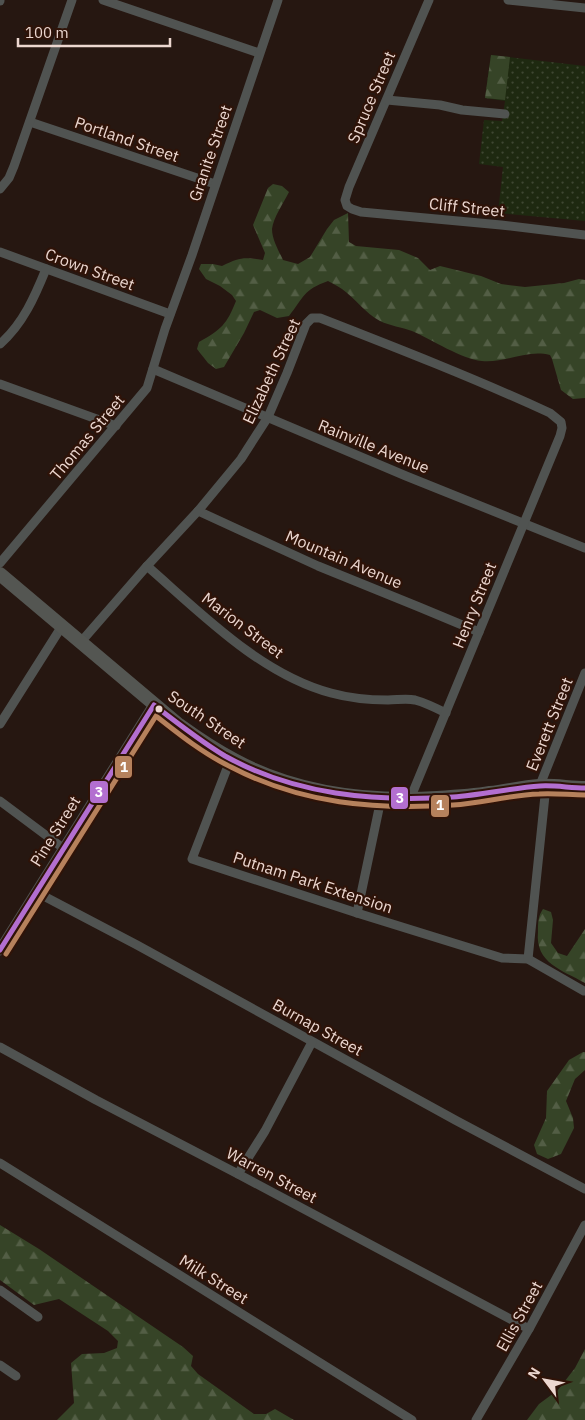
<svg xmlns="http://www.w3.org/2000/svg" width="585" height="1420" font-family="'IBM Plex Sans',sans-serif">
	<defs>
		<pattern id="grass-dots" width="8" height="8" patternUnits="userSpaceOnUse" patternTransform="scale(1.25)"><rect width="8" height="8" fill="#1e2910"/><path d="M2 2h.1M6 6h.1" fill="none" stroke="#3f4732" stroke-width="1.8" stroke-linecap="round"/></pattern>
		<pattern id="forest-firs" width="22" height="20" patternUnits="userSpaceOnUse" patternTransform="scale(1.25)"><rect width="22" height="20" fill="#364427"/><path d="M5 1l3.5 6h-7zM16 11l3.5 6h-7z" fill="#535e45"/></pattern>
	</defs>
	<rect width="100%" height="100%" fill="#261711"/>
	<!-- grass -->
	<path fill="url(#grass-dots)" d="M491,55l94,11v155l-87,-8 5,-46 -24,-3 5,-44 18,1 3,-20 -20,-3z"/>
	<!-- forest -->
	<g fill="url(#forest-firs)">
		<path d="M491,55l19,2 -5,43 -20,-2z"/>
		<path d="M273,184l9,2 7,6c-5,10 -16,26 -17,37 0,11 7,22 11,31l15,4 12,-7 17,-28 7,-9 14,-7 1,29 7,4 43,4 19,8 12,12 10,-4 41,10 20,8 24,3 39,-4 15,-4 6,1v118l-12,1 -12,-9 -9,-31 -2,-4c-23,-6 -44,8 -68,6 -21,-2 -49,-21 -70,-30 -10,-4 -22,-5 -32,-10 -15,-8 -25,-23 -38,-32 -4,-3 -9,-5 -14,-8 -25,9 -24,16 -39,35l-12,2 -17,-8 -6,2 -10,21 -20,34 -8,2 -8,-6 -11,-14 2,-7c22,-12 28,-18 37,-41l-4,-6 -12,-9 -14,-7 -7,-10 2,-5h12l9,2c18,-9 22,-9 41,-6l2,-7 -12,-28 15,-37z"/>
		<path d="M543,909l8,3 2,8 -2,23 7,10 9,3 18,-27v54c-23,-13 -50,-20 -47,-51 0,-9 0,-16 5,-23z"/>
		<path d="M583,1052h2v18l-10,9 -9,22 7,17 1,10 -13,26 -13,5 -11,-5 -3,-9 12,-27 1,-27 22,-31z"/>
		<path d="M0,1225l39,24 144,98 10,9 -2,10 7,8 56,40h12l9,-5 19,11h-237l17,-17 -3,-40 11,-9 22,-1 13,-5 1,-7 -10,-10 -49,-32 -25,6 -34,-25z"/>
		<path d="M585,1349v71h-58l12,-16 19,-14 17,-22z"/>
	</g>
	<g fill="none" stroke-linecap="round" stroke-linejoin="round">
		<!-- minor -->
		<g stroke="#505351" stroke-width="9">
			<path d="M103,0l156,53"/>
			<path d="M429,0l-80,187 -4,13 2,6 5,3 9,3 140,13 84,10"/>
			<path d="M508,0l77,8"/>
			<path d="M0,1v-1"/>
			<path d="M387,100l53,5 22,5 43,4"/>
			<path d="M30,122l185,62"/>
			<path d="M0,189l9,-11 5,-12 58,-166"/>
			<path d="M0,252l170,62"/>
			<path d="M0,344c23,-20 35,-48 46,-75"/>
			<path d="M153,369l253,107 179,72"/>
			<path d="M0,384l116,42"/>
			<path d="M198,511l120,55 101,41 60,25"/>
			<path d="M0,563l147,-175 18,-59 27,-74 86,-255"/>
			<path d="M147,566c54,47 113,108 184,127 18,5 38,7 57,7 9,0 18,-2 27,0 11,3 21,8 31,13"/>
			<path d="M80,643l67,-77 51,-55 43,-52 27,-42 19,-44 19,-49 6,-6h8c77,30 154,60 230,95l11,9 1,6 -2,8 -150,363"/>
			<path d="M0,724l62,-98"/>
			<path d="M231,758l-39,101 165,54 145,45 26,1 56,32"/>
			<path d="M540,785l45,-112"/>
			<path d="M0,801l63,47"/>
			<path d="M36,892l101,53 320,176 128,68"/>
			<path d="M357,913l24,-114"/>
			<path d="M528,959l18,-173"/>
			<path d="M0,1047l96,53 142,74 291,155"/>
			<path d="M0,1163l412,257"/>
			<path d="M238,1174l27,-43 47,-89"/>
			<path d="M0,1290l38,27"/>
			<path d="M0,1365l16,11"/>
			<path d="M476,1420l53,-91 56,-104"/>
		</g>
		<!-- tertiary -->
		<path stroke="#505351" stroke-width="11" d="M0,950l154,-245"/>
		<!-- secondary -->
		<path stroke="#545652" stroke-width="14" d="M0,574l179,151c18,13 36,25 55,35 63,34 133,42 203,38 18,-1 36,-2 53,-5 17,-2 33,-6 49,-7 15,-1 31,2 46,2"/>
		<!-- bus-1 casing -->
		<g stroke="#2f1308" stroke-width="9">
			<path id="bus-1" d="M0,950l154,-245c23,18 46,36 71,51 70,39 149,46 228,41 29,-2 58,-9 87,-11 15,-1 30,2 45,2"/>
		</g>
		<!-- bus-2 casing -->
		<g stroke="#2f1308" stroke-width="9">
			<path id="bus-2" d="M6,954l150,-238c24,19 48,38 75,51 71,37 144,43 222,38 29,-2 57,-10 86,-11 16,-1 31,1 46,1"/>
		</g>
		<!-- bus-1 -->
		<use href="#bus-1" stroke="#b36fd0" stroke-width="5"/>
		<!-- bus-2 -->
		<use href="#bus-2" stroke="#b6815c" stroke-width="5"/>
	</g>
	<!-- markers -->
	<circle fill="#ecd7d0" stroke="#2f1308" stroke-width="2" cx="159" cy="709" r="4.5"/>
	<g text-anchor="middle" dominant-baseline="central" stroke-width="4.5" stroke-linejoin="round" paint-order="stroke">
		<!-- street labels -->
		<g font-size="16" fill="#ecd7d0" stroke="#2f1308">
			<text transform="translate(371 97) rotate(-67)">Spruce Street</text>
			<text transform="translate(127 139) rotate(19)">Portland Street</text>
			<text transform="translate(210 153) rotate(-71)">Granite Street</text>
			<text transform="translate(467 207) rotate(6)">Cliff Street</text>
			<text transform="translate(90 269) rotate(20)">Crown Street</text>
			<text transform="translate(271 371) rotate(-65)">Elizabeth Street</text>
			<text transform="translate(87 437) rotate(-50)">Thomas Street</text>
			<text transform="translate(374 446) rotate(22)">Rainville Avenue</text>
			<text transform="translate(344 559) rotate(23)">Mountain Avenue</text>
			<text transform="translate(474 605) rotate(-68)">Henry Street</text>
			<text transform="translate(243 625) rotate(37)">Marion Street</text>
			<text transform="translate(207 719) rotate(34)">South Street</text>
			<text transform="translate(549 724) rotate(-68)">Everett Street</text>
			<text transform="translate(55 831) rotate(-58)">Pine Street</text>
			<text transform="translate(313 882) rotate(18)">Putnam Park Extension</text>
			<text transform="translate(318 1027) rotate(29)">Burnap Street</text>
			<text transform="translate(272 1175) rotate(28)">Warren Street</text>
			<text transform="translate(214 1279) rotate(32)">Milk Street</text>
			<text transform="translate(519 1316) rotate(-61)">Ellis Street</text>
		</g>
	</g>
	<g stroke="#2f1308" stroke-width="2">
		<rect x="114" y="755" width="19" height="24" rx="5" fill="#b6815c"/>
		<rect x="89" y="780" width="20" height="24" rx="5" fill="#b36fd0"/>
		<rect x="390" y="786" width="19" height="24" rx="5" fill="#b36fd0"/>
		<rect x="430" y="794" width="20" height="24" rx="5" fill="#b6815c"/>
	</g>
	<g font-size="14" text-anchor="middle" font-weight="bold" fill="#fff">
		<text x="124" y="772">1</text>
		<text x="99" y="797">3</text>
		<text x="400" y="803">3</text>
		<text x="440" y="810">1</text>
	</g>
	<!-- north arrow -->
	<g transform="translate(545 1380) rotate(302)" stroke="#2f1308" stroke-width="4" paint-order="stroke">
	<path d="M0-4L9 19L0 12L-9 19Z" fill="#ecd7d0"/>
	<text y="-8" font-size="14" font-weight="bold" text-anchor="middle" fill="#ecd7d0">N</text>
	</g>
	<!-- scale -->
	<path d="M18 38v8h152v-8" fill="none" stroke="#ecd7d0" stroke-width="2.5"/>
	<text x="25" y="38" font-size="15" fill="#ecd7d0" stroke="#2f1308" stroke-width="4" paint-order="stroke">100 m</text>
</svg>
